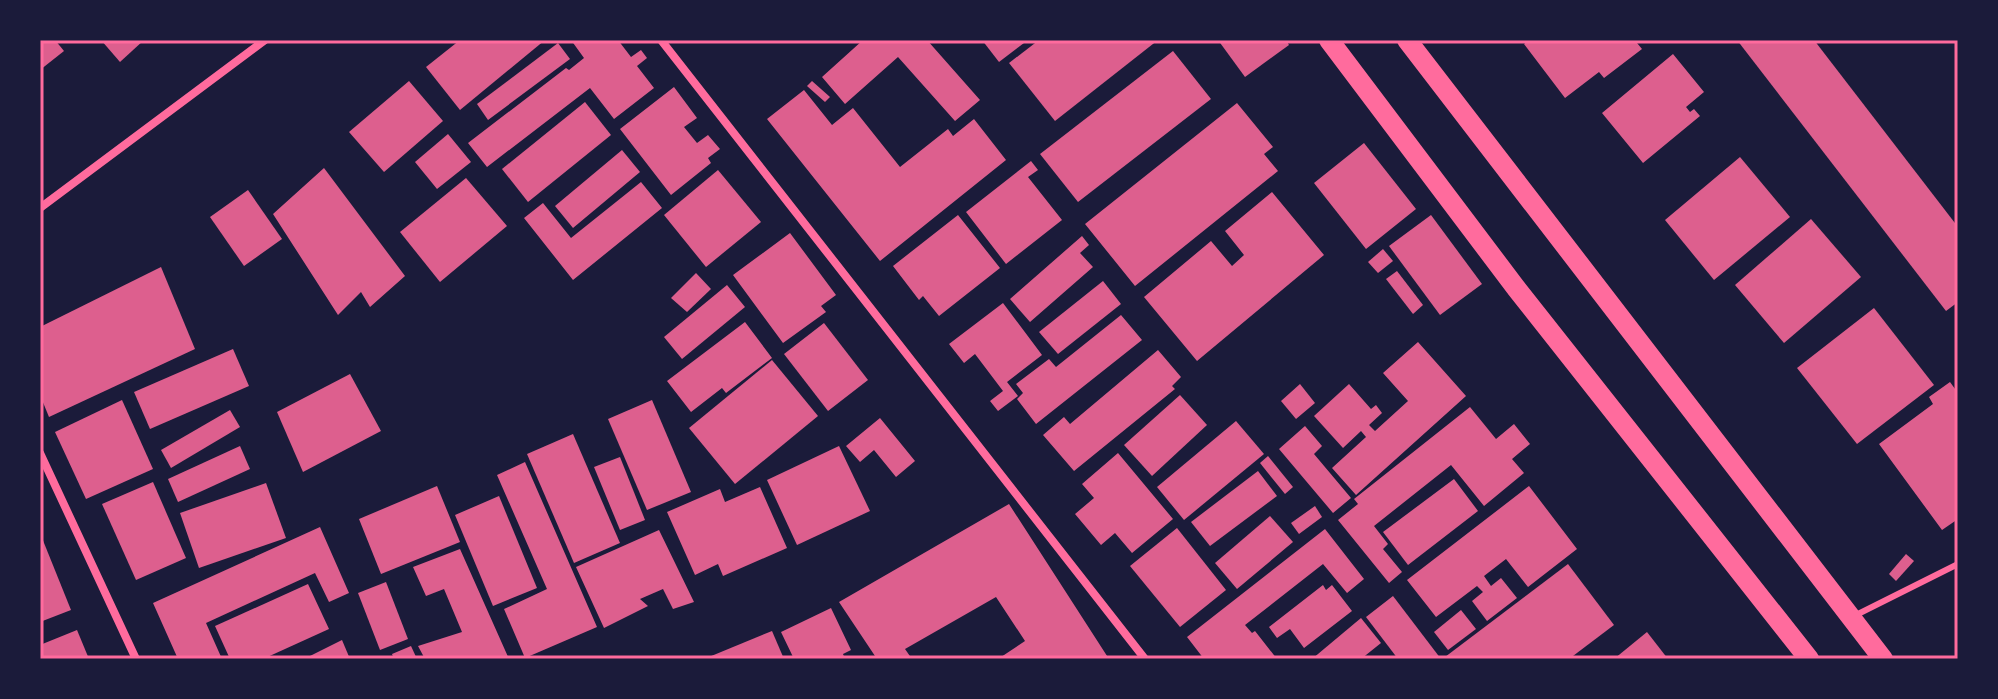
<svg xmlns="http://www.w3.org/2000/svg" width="1998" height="699" font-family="Lora,serif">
	<rect width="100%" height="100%" fill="#1b1b3a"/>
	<!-- building -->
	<g fill="#dd5f8e">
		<path d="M40,40h15l9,11 -24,19z"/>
		<path d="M101,40h43l-24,22z"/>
		<path d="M460,40h85l-85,70 -34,-43z"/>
		<path d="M571,40h47l13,17 10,-7 6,8 -10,8 17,22 -40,31 -24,-31 -103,79 -19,-24 98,-75 3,2 15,-12z"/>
		<path d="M863,40h64l53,60 -25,21 -57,-64 -53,47 -23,-27z"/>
		<path d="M982,40h46l-29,22z"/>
		<path d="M1039,40h119l-103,81 -46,-58z"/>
		<path d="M1218,40h68l3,5 -44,32z"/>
		<path d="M1529,40h112l-4,3 5,6 -38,29 -5,-6 -34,26 -41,-54z"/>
		<path d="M1737,40h77l144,187v75l-12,9z"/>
		<path d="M558,43l12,16 -82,61 -11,-16z"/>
		<path d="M1173,51l38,48 -133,103 -38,-48z"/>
		<path d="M1673,54l31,38 -18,15 4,5 4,-3 6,7 -57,47 -41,-50z"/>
		<path d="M409,81l34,40 -59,51 -35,-40z"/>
		<path d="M812,81l18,16 -5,5 -18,-16z"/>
		<path d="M674,87l23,31 -13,9 13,16 11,-8 12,14 -12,9 3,5 -40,32 -51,-66z"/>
		<path d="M804,90l28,35 21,-17 47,59 48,-38 5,7 21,-17 32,41 -126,101 -113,-142z"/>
		<path d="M585,102l26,33 -83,67 -26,-33z"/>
		<path d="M1237,103l36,44 -9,7 14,17 -143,115 -50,-62z"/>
		<path d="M448,134l23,28 -34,27 -22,-27z"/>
		<path d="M1364,143l52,66 -50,40 -52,-66z"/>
		<path d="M622,150l18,22 -67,56 -18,-22z"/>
		<path d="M1740,157l50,60 -76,63 -49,-60z"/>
		<path d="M1031,161l7,9 -10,7 34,43 -56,44 -40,-52z"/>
		<path d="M324,168l81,108 -35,31 -9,-15 -23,23 -65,-101z"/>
		<path d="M718,170l43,52 -55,45 -42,-52z"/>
		<path d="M466,178l41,48 -67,56 -40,-50z"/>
		<path d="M641,182l21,26 -89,72 -49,-62 19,-15 28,35z"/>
		<path d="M248,190l34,49 -38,27 -34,-49z"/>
		<path d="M1272,192l52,63 -127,106 -53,-64 67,-56 21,25 12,-11 -19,-24z"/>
		<path d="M958,215l42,53 -61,48 -16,-20 -4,4 -26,-34z"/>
		<path d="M1431,215l51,69 -42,31 -51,-69z"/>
		<path d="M1811,219l50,58 -77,66 -49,-58z"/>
		<path d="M790,233l46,62 -15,11 5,6 -43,31 -50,-68z"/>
		<path d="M1082,236l7,9 -9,8 13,14 -63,55 -20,-23z"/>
		<path d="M1383,249l10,12 -15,12 -10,-11z"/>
		<path d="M161,267l34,82 -146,68 -9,-22v-68z"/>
		<path d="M1397,271l26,34 -10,9 -27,-35z"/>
		<path d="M696,273l15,16 -24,23 -16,-14z"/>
		<path d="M1103,281l18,23 -63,50 -19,-22z"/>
		<path d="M727,285l18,22 -63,52 -18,-22z"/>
		<path d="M1003,303l39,52 -35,27 11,14 -20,15 -8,-10 13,-10 -28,-37 -11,9 -15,-19z"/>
		<path d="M1874,308l60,77 -77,59 -60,-76z"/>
		<path d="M1121,315l21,25 -106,84 -19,-25 6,-6 -7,-9 33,-25 7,8z"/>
		<path d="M745,322l27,36 -46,35 -4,-5 -31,24 -24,-31z"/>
		<path d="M824,323l44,57 -40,31 -44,-57z"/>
		<path d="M1418,342l48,54 -110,99 -24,-27 34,-31 -5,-6 -18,17 -29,-32 35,-32 22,25 5,-4 6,8 -13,12 6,6 33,-30 -25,-28z"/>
		<path d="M233,349l16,37 -99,43 -16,-37z"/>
		<path d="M1158,350l23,27 -9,9 3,3 -101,82 -31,-36 21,-18 6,7z"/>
		<path d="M772,360l46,56 -83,68 -46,-56z"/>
		<path d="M350,374l31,57 -78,41 -26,-60z"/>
		<path d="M1950,382l8,11v126l-16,11 -63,-86 54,-40 -4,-7z"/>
		<path d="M1300,384l15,19 -19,16 -15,-18z"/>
		<path d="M1180,395l27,30 -55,51 -28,-31z"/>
		<path d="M122,400l31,69 -67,30 -31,-67z"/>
		<path d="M652,400l39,92 -44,18 -39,-91z"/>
		<path d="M1470,407l26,32 18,-15 16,20 -18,15 12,14 -40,33 -33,-41 -77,61 14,18 -5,5 19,23 -13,11 -51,-63 20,-16 -4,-5z"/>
		<path d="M230,410l10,17 -69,41 -10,-18z"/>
		<path d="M880,418l35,43 -19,16 -22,-27 -14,12 -14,-16z"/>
		<path d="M1236,421l28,33 -80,66 -27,-33z"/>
		<path d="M1305,426l17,20 -8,8 37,44 -18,15 -54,-64z"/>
		<path d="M573,434l47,109 -46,20 -47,-109z"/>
		<path d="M240,446l10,23 -72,33 -10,-23z"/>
		<path d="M839,446l31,65 -73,34 -30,-65z"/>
		<path d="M1118,453l55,66 -41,34 -17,-20 -14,12 -26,-31 19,-16 -12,-14z"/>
		<path d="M1268,456l25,31 -8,7 -25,-31z"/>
		<path d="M620,457l25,63 -25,10 -26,-63z"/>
		<path d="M525,462l72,165 -72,31 -21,-49 43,-20 -50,-114z"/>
		<path d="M1258,471l19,25 -67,50 -19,-24z"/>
		<path d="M1454,479l24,32 -70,54 -25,-33z"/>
		<path d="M153,482l33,76 -50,22 -34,-76z"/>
		<path d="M266,483l20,55 -87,30 -19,-55z"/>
		<path d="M437,486l23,56 -79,32 -22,-55z"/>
		<path d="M1529,486l48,63 -49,38 -22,-28 -22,17 7,10 10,-8 16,20 -30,23 -15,-20 11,-9 -6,-6 -41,31 -29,-37z"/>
		<path d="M760,487l27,61 -64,28 -5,-12 -23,11 -28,-63 53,-23 5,13z"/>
		<path d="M499,496l38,92 -44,18 -38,-91z"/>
		<path d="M1009,504l100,155h-111l27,-18 -29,-44 -91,52 7,10h-35l-38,-57z"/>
		<path d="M1315,506l7,11 -23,17 -8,-11z"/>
		<path d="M1270,516l23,26 -56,47 -22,-26z"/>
		<path d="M320,527l29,66 -20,9 -14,-29 -109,50 16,36h-44l-25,-56z"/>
		<path d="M1177,528l49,62 -46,37 -50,-61z"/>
		<path d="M1325,529l39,50 -17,14 -24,-29 -78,61 7,8 3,-2 22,28h-73l-17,-22z"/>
		<path d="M659,530l35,72 -21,7 -10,-20 -23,10 8,7 -44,22 -28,-61z"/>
		<path d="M40,533l31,77 -31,12z"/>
		<path d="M460,549l49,110h-84l-7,-13 44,-14 -18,-43 -18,7 -13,-29z"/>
		<path d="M1906,554l8,7 -18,20 -7,-7z"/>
		<path d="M1568,564l46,61 -45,34h-122l-2,-2z"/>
		<path d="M386,582l22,57 -28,11 -22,-57z"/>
		<path d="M308,584l21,45 -66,30h-33l-15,-33z"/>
		<path d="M1323,585l3,5 6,-5 20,26 -48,37 -14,-19 -13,9 -8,-11z"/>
		<path d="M1393,596l48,63h-43l-32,-42z"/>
		<path d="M831,608l20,42 -8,4 2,5h-51l-13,-27z"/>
		<path d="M1461,610l15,19 -28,21 -14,-18z"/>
		<path d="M1361,618l20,25 -20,16h-49z"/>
		<path d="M77,630l12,29h-49v-14z"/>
		<path d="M772,631l12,28h-80z"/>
		<path d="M1647,632l21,27h-54z"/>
		<path d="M342,640l8,19h-46z"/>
		<path d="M411,646l6,13h-23l-2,-5z"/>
	</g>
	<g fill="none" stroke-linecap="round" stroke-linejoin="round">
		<!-- service -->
		<path stroke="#ff6b9d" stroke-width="6" d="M1854,616l104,-52"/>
		<!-- minor -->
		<g stroke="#ff6b9d" stroke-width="8">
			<path d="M661,40l484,619"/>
			<path d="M40,208l225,-168"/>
			<path d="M40,453l96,206"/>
		</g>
		<!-- primary -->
		<g stroke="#ff6b9d" stroke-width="20">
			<path d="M1329,40l187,248 293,371"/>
			<path d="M1407,40l476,619"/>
		</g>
	</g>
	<!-- border -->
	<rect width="1998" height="699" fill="none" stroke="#1b1b3a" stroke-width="84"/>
	<rect x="42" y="42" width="1914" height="615" fill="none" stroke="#ff6b9d" stroke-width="3"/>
</svg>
